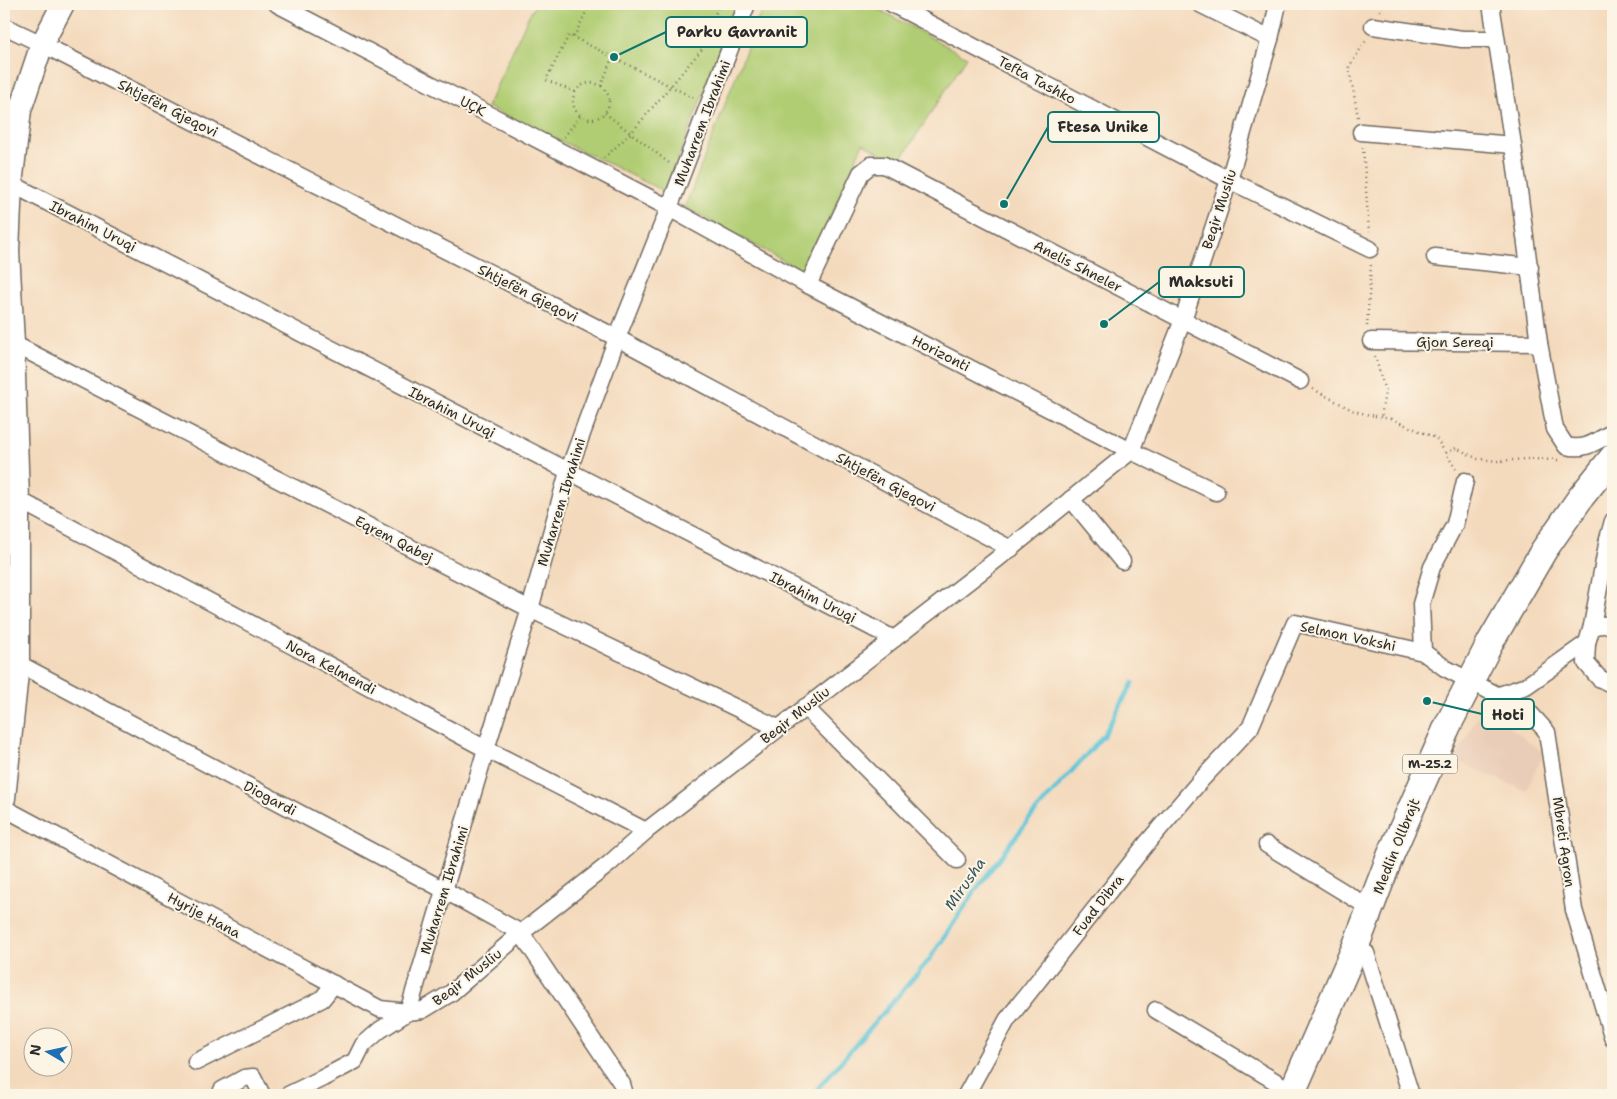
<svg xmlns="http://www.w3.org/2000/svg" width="1617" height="1099" font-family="'Shantell Sans',sans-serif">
	<rect width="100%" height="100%" fill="#fcf5e5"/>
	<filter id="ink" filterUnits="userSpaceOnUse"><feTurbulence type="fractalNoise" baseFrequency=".02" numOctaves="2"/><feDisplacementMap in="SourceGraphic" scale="10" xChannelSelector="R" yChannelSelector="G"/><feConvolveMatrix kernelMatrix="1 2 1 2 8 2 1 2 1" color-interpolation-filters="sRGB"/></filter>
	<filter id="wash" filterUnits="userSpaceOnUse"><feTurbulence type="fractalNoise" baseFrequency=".0096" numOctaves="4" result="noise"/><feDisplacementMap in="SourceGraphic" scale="20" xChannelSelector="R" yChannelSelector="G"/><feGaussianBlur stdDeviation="1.12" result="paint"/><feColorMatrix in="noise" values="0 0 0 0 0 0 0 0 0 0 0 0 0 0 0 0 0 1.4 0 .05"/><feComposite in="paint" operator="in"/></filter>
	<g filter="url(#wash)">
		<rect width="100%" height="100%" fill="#f4dabd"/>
		<!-- built -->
		<path fill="#eacdb8" d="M1483,706l61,47 -18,38 -71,-31z"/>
		<!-- green -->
		<g fill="#b0cd73" stroke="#6e7c4f">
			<path d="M536,4h202l-73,188 -64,-32 -114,-53 42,-92z"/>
			<path d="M764,4h105l98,53 -69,107 -35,-21 -57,130 -121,-66z"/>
		</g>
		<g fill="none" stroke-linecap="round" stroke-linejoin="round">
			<!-- stream -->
			<path stroke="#5cc5d8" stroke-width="4.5" d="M812,1095l117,-135 48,-72 53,-70 73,-82 30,-53"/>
		</g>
	</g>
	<g filter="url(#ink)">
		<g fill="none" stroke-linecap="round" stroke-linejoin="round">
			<!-- street casing -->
			<g stroke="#71685e" stroke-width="19">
				<g id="street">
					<path d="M277,4l392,204 139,77 323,166 85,41"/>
					<path d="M892,4l337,176 141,69"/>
					<path d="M1200,4l70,35"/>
					<path d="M1491,4l22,141 26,198 16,86 11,17c20,5 30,-5 47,-14"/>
					<path d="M4,26l38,18 575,294 394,211"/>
					<path d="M1373,26l89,13h34"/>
					<path d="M1361,132l152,13"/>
					<path d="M4,180l890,459"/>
					<path d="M1435,257l95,10"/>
					<path d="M808,285l53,-112 10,-8h13l416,216"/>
					<path d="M6,340l524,269 248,119"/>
					<path d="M1371,341l168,2"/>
					<path d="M4,492l482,257 160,82"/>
					<path d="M1071,499l51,62"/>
					<path d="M1613,521l-5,18 5,1"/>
					<path d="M1608,539l-16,87 -5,17 -1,20 13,15 14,7"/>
					<path d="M1592,626l21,-2"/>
					<path d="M1423,652l-2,-48 11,-37 23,-43 10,-43"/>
					<path d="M4,656l440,234 77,43 101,151 2,7 -3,4"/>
					<path d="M1499,695l27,-9 61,-43"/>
					<path d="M805,707l152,153"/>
					<path d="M4,808l376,201 28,3 15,-2 28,-17 70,-60 88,-69 37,-33 350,-271 135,-109 52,-131 46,-140 41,-141 8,-35"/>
					<path d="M1267,845l103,63"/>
					<path d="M1355,948l11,5 45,142"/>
					<path d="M1156,1010l137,82"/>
					<path d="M408,1012l78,-263 44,-140 38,-137 49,-134 52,-130 78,-204"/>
					<path d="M196,1062l126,-63 12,-15"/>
					<path d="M222,1090l22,-12 9,-1 9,18"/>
					<path d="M288,1095l35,-17 32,-17 8,-16 17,-15 28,-18"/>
					<path d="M966,1095l41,-75 140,-177 54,-63 49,-52 45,-105 128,29 22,16 83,43 19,21 27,178 39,129"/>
				</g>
			</g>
			<!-- secondary casing -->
			<g stroke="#71685e" stroke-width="25">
				<path id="secondary" d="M4,798l14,-134v-164l-5,-157 -5,-92 3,-67 9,-74 22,-66 21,-40"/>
			</g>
			<!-- primary casing -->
			<g stroke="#71685e" stroke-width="29">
				<path id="primary" d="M1291,1095l64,-147 36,-94 57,-129 43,-84 53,-91 37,-53 32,-40"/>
			</g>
			<!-- path -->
			<g stroke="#71685e" stroke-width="2.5" stroke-dasharray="1 4" stroke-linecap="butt">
				<path d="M1380,11l2,-7"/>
				<path d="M574,37l16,-33"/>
				<circle cx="591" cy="101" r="18"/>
				<path d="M601,86l11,-28"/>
				<path d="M575,92l-29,-12 23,-45 127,64"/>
				<path d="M605,113l64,50"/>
				<path d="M1358,117l-9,-50 18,-28"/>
				<path d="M564,137l16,-21"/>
				<path d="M1363,147l6,85"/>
				<path d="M604,158l27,-25 71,-84 17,-45"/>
				<path d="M1367,326l4,-61"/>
				<path d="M1375,356l10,35 -4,27"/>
				<path d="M1313,389l41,22 21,5"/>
				<path d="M1391,419l45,19 20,31"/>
				<path d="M1446,453l10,-5 22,11 20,2 29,-2 31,1"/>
			</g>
			<!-- street -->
			<use href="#street" stroke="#fff" stroke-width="16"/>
			<!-- secondary -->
			<use href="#secondary" stroke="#fff" stroke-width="22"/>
			<!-- primary -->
			<use href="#primary" stroke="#fff" stroke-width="26"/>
			<!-- path-bridge -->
			<path stroke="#71685e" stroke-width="2.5" stroke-dasharray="1 4" stroke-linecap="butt" d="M1375,416l16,3"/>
		</g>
	</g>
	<g text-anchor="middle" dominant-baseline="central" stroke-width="4" stroke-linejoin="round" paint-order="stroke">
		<!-- shield labels -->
		<rect fill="#fcf5e5" stroke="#6a6863" stroke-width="1" x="1402.5" y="754.5" width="55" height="19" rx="4"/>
		<g font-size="12" font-weight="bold" fill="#2b2b2b">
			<text x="1430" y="764">M-25.2</text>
		</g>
		<!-- street labels -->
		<g font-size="14" fill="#2b2b2b" stroke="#fcf5e5">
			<text transform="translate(1037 80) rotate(28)">Tefta Tashko</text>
			<text transform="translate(473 106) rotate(27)">UÇK</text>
			<text transform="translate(168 108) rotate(27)">Shtjefën Gjeqovi</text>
			<text transform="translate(702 123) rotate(-69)">Muharrem Ibrahimi</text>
			<text transform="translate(1219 209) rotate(-72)">Beqir Musliu</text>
			<text transform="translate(93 226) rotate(27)">Ibrahim Uruqi</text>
			<text transform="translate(1078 266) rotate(27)">Anelis Shneler</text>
			<text transform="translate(528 293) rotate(27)">Shtjefën Gjeqovi</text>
			<text x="1455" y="342">Gjon Sereqi</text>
			<text transform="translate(941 353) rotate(27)">Horizonti</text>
			<text transform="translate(452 412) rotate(27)">Ibrahim Uruqi</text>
			<text transform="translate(886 482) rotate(28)">Shtjefën Gjeqovi</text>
			<text transform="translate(561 502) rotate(-73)">Muharrem Ibrahimi</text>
			<text transform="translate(394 539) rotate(27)">Eqrem Qabej</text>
			<text transform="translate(813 597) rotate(27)">Ibrahim Uruqi</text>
			<text transform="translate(1348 636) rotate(12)">Selmon Vokshi</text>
			<text transform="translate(331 667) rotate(28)">Nora Kelmendi</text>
			<text transform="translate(795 715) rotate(-38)">Beqir Musliu</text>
			<text transform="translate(270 798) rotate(28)">Diogardi</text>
			<text transform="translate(1564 842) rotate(82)">Mbreti Agron</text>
			<text transform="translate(1396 846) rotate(-68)">Medlin Ollbrajt</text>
			<text transform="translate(444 890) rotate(-73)">Muharrem Ibrahimi</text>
			<text transform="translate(1098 905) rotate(-52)">Fuad Dibra</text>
			<text transform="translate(204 915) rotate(28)">Hyrije Hana</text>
			<text transform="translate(467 977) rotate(-38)">Beqir Musliu</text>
		</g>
		<!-- water labels -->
		<g font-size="15" font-style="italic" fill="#3a595f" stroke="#fcf5e5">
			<text transform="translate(965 884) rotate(-55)">Mirusha</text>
		</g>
	</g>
	<!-- callouts -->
	<path fill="none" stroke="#0f766e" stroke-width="2" d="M614 57L666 32M1004 204L1048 127M1104 324L1159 282M1427 701L1482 714"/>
	<g fill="#0f766e" stroke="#fcf5e5" stroke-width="2">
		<circle cx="614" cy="57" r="5"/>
		<circle cx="1004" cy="204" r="5"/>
		<circle cx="1104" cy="324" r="5"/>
		<circle cx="1427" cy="701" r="5"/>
	</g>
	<g fill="#fcf5e5" stroke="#0f766e" stroke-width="2">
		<rect x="666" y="17" width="141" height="30" rx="5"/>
		<rect x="1048" y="112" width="111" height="30" rx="5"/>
		<rect x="1159" y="267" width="85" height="30" rx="5"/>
		<rect x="1482" y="699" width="52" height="30" rx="5"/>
	</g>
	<g font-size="15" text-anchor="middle" font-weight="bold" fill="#2b2b2b">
		<text x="737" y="37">Parku Gavranit</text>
		<text x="1103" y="132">Ftesa Unike</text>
		<text x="1201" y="287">Maksuti</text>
		<text x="1508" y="720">Hoti</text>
	</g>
	<!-- margin -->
	<rect width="1617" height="1099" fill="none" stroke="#fcf5e5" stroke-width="20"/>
	<!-- north arrow -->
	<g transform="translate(48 1052) rotate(279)"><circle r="24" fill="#fcf5e5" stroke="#a8a49b"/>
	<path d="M0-4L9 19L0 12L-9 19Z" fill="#1f6fb2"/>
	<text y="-8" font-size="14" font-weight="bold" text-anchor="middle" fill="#2b2b2b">N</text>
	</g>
</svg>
